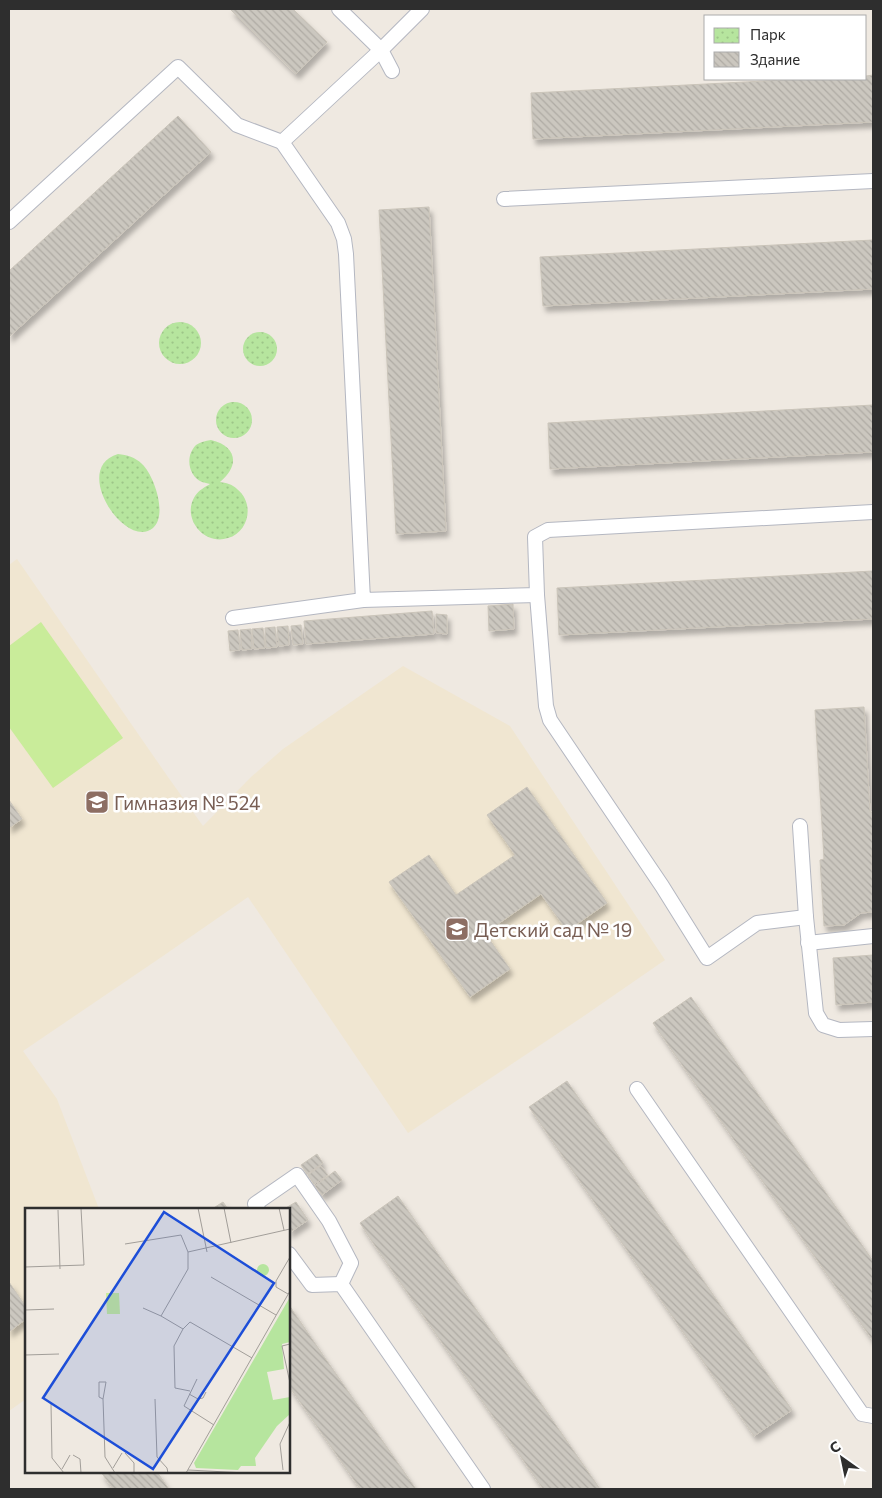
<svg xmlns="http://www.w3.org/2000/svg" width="882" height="1498" font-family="Commissioner,sans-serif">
	<defs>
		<pattern id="park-dots" width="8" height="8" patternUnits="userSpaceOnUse" patternTransform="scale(1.25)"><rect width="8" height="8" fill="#b6e59e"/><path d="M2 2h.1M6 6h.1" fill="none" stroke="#9dc588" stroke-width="1.8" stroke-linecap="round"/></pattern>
		<pattern id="building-back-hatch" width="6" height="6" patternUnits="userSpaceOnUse" patternTransform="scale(1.25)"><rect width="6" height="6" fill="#cbc7bf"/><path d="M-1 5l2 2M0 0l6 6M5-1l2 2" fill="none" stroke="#afaba4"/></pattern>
		<filter id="shadow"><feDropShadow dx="3" dy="5.5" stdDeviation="2.5" flood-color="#0004"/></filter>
	</defs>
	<rect width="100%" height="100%" fill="#efe9e1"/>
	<!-- education -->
	<path fill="#f0e6d1" d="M17,559l151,218 35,49 48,-49 32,-28 120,-83 107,60 155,234 -84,58 -173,115 -160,-236 -85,59 -140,95 34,48 42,110h-73v190l-17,12v-846z"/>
	<!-- park -->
	<g fill="url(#park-dots)">
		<circle cx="180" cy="343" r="21"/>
		<circle cx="260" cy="349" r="17"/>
		<circle cx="234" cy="420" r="18"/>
		<path d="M211,440c26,6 29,26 9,42 6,1 12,2 17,7 18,14 12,43 -9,49 -24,8 -47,-20 -33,-42 4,-6 10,-9 15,-12 -3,-1 -5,-1 -8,-2 -14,-6 -17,-26 -6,-37 5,-3 9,-4 15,-5z"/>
		<path d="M118,454c9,1 17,3 24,10 12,11 26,51 11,64 -27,23 -83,-60 -35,-74z"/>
	</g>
	<!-- pitch -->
	<path fill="#c9ec9a" d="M41,622l82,116 -70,50 -44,-61v-81z"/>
	<!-- building -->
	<g fill="url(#building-back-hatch)" stroke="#cbc5ba" filter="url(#shadow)">
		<path d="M230,9h63l34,33 -31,32z"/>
		<path d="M873,75v47l-340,17 -2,-46 272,-14h63v-3z"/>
		<path d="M178,116l33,36 -202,185v-66z"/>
		<path d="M429,207l17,324 -50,3 -17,-324z"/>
		<path d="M873,240v49l-330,17 -3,-49z"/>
		<path d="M873,405v47l-323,17 -2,-46z"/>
		<path d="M873,571v48l-314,16 -2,-47z"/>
		<path d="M513,604l1,25 -25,2 -1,-25z"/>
		<path d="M432,611l2,23 -128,10 -2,-23z"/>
		<path d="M436,614l11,1v19l-11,-1z"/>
		<path d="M301,625l2,19 -10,1 -2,-19z"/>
		<path d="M288,626l1,19 -10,1 -2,-19z"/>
		<path d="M275,627l2,20 -11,1 -1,-20z"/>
		<path d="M263,628l2,20 -11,1 -2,-20z"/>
		<path d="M251,629l1,20 -10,1 -2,-20z"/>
		<path d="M238,630l2,20 -10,1 -2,-20z"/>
		<path d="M864,707l6,105h3v39h-1l1,61 -12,1 -17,12 -20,1 -4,-66 4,-1 -9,-149z"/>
		<path d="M527,787l80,116 -40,28 -26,-37 -56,39 25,36 -40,28 -81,-115 40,-27 27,40 59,-40 -28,-40z"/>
		<path d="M9,800l13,19 -13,9z"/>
		<path d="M873,955v47l-37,3 -3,-47z"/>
		<path d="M691,997l182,264v80l-220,-318z"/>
		<path d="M567,1081l225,329 -38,26 -225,-329z"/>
		<path d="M317,1154l6,9 -16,11 -6,-9z"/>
		<path d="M321,1166l7,9 -14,9 -6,-9z"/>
		<path d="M335,1171l7,9 -20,15 -7,-9z"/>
		<path d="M398,1196l202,293h-57l-170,-246 -13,-20z"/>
		<path d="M223,1202l5,7h-16z"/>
		<path d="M296,1202l12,18 -19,13v-24h-5z"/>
		<path d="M9,1282l17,25v12l-17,13z"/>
		<path d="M289,1305l36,53 91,131h-56l-71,-103z"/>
		<path d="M101,1472h56l12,17h-56z"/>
	</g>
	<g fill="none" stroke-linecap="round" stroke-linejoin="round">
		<!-- service casing -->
		<g stroke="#b4b7c1" stroke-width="16">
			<g id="service">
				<path d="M339,9l42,41 11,21"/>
				<path d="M422,9l-41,41 -99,92 56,81 6,16 2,15 17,346 174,-5 -2,-58 13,-7 325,-18"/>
				<path d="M504,199l369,-18"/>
				<path d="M9,222l169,-155 59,58 45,17"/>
				<path d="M537,595l9,111 4,14 112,166 45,72 50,-35 49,-6"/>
				<path d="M233,618l130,-18"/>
				<path d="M800,826l6,91 10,96 7,12 16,5 34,-1"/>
				<path d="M808,943l65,-7"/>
				<path d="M637,1089l225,325 11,2"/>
				<path d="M258,1209l-3,-5 42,-29 32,46 22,42 -10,21"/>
				<path d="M289,1254l23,31 29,-1 142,205"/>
			</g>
		</g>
		<!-- service -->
		<use href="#service" stroke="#fff" stroke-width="14"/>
	</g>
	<!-- icons -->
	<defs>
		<g id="school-square" transform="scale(1.25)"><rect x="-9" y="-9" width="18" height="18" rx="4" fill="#8d6e63" stroke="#fff"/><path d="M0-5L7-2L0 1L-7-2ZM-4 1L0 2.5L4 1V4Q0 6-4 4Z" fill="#fff"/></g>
	</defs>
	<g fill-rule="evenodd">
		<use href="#school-square" x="97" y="802"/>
		<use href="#school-square" x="457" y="929"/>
	</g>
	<g text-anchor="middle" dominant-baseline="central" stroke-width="5" stroke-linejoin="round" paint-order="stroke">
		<!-- education labels -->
		<g font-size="19" fill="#785e54" stroke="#fff" text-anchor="start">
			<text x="114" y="802">Гимназия № 524</text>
			<text x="474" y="929">Детский сад № 19</text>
		</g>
	</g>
	<!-- overview -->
	<g transform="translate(25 1208)">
		<rect width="265" height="265" fill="#efe9e1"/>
		<path d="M232 62a6 6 0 1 1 12 0a6 6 0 1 1-12 0ZM265,89v45l-8,2 2,25 -17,3 6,28 17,-3v17l-13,12 -22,32 1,8h-15l-3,4 -42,-2 -2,-5z" fill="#b6e59e"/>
		<path d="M81,85h13l1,21h-13z" fill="#c9ec9a"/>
		<path fill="none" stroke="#a29e99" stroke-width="1" d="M173,0l9,44M199,0l7,35M254,0l5,22M33,2l2,59M100,36l56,-9 7,17M0,59l59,-2 -3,-57M186,69l65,38M263,86l-12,-7v-6l14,-24M118,100l18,8M0,102l29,-1M158,121l-9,17 1,42 15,3M265,136l-8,2 8,37M0,147l34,-1M227,150l-62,-36 -7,7 -22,-13 27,-47v-17l102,-23M172,171l-13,27 30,19M164,186l9,5 5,-1 3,-6M78,191l3,-17h-7v15l4,2 2,58 10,16M130,191l2,58 10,11 1,5M26,196l1,54 12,15M100,245l9,10v10M48,247l7,4 1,14M88,260l9,-15M37,261l8,-14M163,262l58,3M258,262l-3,-26 10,-22M161,265l104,-182"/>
		<path fill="#1d4ed8" fill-opacity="0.15" stroke="#1d4ed8" stroke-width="2.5" d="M139,4l110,71 -121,186 -110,-71z"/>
		<rect width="265" height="265" fill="none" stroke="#2e2e2e" stroke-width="2.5"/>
	</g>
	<!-- border -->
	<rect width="882" height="1498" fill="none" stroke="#2e2e2e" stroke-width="20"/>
	<!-- legend -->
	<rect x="704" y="15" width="162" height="65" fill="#ffffff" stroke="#ababab"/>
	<rect x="714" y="28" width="25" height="15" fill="url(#park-dots)" stroke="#ababab"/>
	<text x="750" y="40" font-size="15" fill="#2e2e2e">Парк</text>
	<rect x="714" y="52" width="25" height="15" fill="url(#building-back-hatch)" stroke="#ababab"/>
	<text x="750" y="65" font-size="15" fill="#2e2e2e">Здание</text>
	<!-- north arrow -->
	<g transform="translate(842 1458) rotate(327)" stroke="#ffffff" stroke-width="4" paint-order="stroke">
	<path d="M0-4L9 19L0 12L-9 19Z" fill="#2e2e2e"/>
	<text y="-8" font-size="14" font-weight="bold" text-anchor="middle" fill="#2e2e2e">С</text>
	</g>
</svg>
